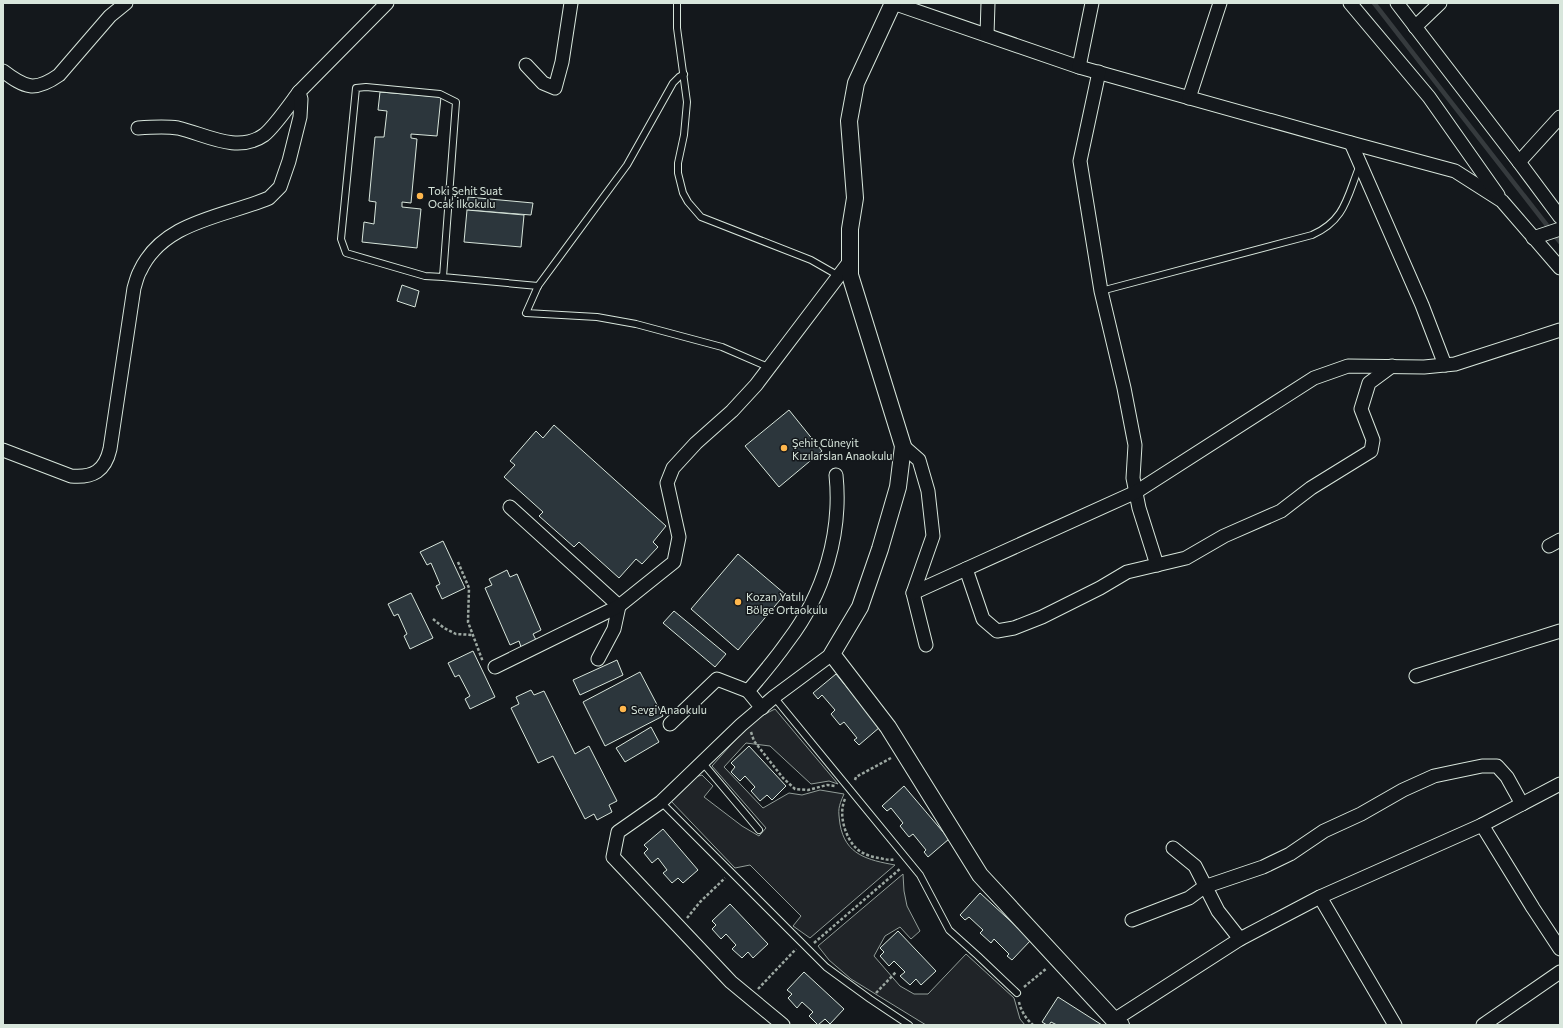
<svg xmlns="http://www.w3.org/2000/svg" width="1563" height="1028" font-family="Commissioner,sans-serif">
	<rect width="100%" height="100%" fill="#14181c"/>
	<!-- green -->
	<g fill="#202428" stroke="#939e99">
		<path d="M775,709l63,75 -9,-3 -18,3 -41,-38 -24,-3 -22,24 39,41 26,-15 13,2 18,-5 24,4c-6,14 -6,15 -4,30 5,31 28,36 55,41l-85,73 -17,-12 8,-10 -51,-51 -15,3 -65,-68 25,-23 7,-2 11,11 -9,11 38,29 17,10 7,-8 -54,-62 41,-46z"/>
		<path d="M903,874l1,17 3,15 13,25 -9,8 -11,-12 -15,9 -11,20 26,30 14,8h14l38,-40 48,44 6,21 5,6h-99l-75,-46 -22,-19 -11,-14z"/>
	</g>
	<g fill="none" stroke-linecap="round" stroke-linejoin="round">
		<!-- stream -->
		<path stroke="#363b3e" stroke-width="4.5" d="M1374,3l186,239"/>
	</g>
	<!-- building -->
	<g fill="#2c363c" stroke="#d8e6dc">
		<path d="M380,92l61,5 -4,39 -26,-2v4l6,1 -6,64 -9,-1v5l19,2 -4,39 -55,-6 2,-20 10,2 2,-22 -7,-1 6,-64h9l3,-26 -9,-1z"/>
		<path d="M468,197l65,6 -2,12 -64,-5z"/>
		<path d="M467,210l57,5 -3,32 -57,-5z"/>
		<path d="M402,285l17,6 -4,16 -18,-6z"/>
		<path d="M789,410l33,41 -43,36 -34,-41z"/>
		<path d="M554,425l112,101 -13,16 5,5 -16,17 -6,-5 -17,19 -40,-36 -5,5 -35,-31 4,-4 -39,-35 11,-12 -5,-4 26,-30 7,7z"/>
		<path d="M443,541l22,47 -23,11 -6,-13 4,-2 -9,-21 -4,2 -7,-13z"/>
		<path d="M738,554l47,40 -47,56 -47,-41z"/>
		<path d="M507,570l3,7 7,-3 24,56 -8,4 3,6 -15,7 -2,-6 -9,4 -25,-57 7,-3 -3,-6z"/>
		<path d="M411,593l22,45 -23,11 -6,-13 3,-2 -9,-20 -4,2 -6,-12z"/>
		<path d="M674,611l52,43 -11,13 -52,-44z"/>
		<path d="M473,651l22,46 -25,12 -5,-10 5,-3 -11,-21 -4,2 -7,-14z"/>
		<path d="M617,660l6,15 -43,20 -7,-15z"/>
		<path d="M640,672l23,44 -58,30 -22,-44z"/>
		<path d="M836,674l44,53 -21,18 -5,-5 3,-2 -13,-16 -4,3 -9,-11 4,-4 -13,-15 -4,4 -5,-6z"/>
		<path d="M531,690l3,5 10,-4 31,63 14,-8 28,55 -8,4 3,7 -15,8 -3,-6 -9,5 -32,-63 -15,7 -27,-55 8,-4 -3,-7z"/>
		<path d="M651,727l8,15 -34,20 -9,-14z"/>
		<path d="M749,746l37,40 -14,14 -5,-5 -7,6 -9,-10 4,-4 -10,-11 -5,5 -9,-9 4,-5 -4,-4z"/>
		<path d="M904,786l45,53 -21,18 -4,-5 2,-2 -13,-16 -4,3 -9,-11 3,-3 -12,-15 -4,3 -5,-5z"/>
		<path d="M663,829l35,41 -15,13 -5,-5 -6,5 -9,-10 4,-3 -9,-12 -6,5 -8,-10 4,-4 -4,-4z"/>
		<path d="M980,893l51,47 -19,20 -5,-4 2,-2 -15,-15 -3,4 -11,-10 3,-3 -14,-13 -4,3 -5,-5z"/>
		<path d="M730,904l38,40 -15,14 -5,-6 -6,6 -10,-9 4,-4 -10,-11 -5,5 -9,-10 4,-4 -4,-4z"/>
		<path d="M898,931l38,40 -15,14 -5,-6 -6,6 -10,-9 5,-4 -11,-11 -5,5 -9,-10 4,-4 -4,-4z"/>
		<path d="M804,972l40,37 -14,15 -5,-5 -7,6 -9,-9 4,-4 -11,-10 -5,6 -9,-10 4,-4 -5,-4z"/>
		<path d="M1058,997l44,28h-45l-6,-3 -2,3h-2l-5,-3z"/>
	</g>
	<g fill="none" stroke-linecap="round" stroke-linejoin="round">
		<!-- service casing -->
		<g stroke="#d8e6dc" stroke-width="8">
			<g id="service">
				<path d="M677,3v25l10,74 -3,33 -6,28v10l5,20 5,9 13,15 110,43 28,16"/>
				<path d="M684,74l-5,3 -6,6 -46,82 -89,121 -12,27 71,4 39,7 86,23 46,20"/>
				<path d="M443,277l-18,-1 -79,-23 -5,-14 15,-151 10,-1 74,7 16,8 -13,175 95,9"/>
				<path d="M1101,291l211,-56c34,-15 35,-39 48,-70"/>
				<path d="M774,697l146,178 29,55 29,26 39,37"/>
				<path d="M702,762l57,68"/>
				<path d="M661,802l165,165 44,32 39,26"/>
			</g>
		</g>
		<!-- minor casing -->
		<g stroke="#d8e6dc" stroke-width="15">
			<g id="minor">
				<path d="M893,3l186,64 272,76 104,28 47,30 58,67"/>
				<path d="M1350,3l79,94 69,98"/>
				<path d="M1397,3l122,159 41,55"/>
				<path d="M1415,27l25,-24"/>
				<path d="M987,35l1,-32"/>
				<path d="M526,65l17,18 12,5 7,-26 9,-59"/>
				<path d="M1079,67l13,-64"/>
				<path d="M3,71c22,17 32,21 56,4l51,-59 16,-13"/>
				<path d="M1099,72l-19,89 21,130 23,97 11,57 -2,33 6,30 18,57"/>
				<path d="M1189,98l31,-95"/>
				<path d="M138,128c13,-1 27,-2 40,0 27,6 59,26 86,7 11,-9 26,-31 35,-43"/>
				<path d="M1351,143l71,162 23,60"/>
				<path d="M1519,162l41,-45"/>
				<path d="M1533,238l27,-9"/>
				<path d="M903,446l16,14 9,31 5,45 -20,57 13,52"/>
				<path d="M3,450l68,26c22,2 34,-5 39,-27l24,-161c2,-6 3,-12 6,-17 23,-50 84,-54 129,-73l11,-11 9,-26 11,-44 1,-18 -2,-7 88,-89"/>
				<path d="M510,507l109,99 -5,23 -16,30"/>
				<path d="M1549,546l11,-6"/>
				<path d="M966,569l17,50 14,12 17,-3 28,-11 58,-29 27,-16 59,-14 38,-22 57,-25 30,-23 60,-37 2,-11 -12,-31 8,-26 23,-17"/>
				<path d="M913,593l223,-101 178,-114 34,-12 76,1 31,-3 105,-34"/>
				<path d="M495,667l124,-61 55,-44 5,-25 -12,-54 6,-15 23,-25 36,-32 24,-26 94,-124"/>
				<path d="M1416,676l144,-45"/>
				<path d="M762,708l-14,-17c14,-16 28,-33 40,-50 36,-47 54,-108 48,-166"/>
				<path d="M670,724l47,-45 31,12"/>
				<path d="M1482,825l51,83 27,41"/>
				<path d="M1173,848l22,18 23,45 22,28"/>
				<path d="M1320,897l75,128"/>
				<path d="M1132,920l57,-22 15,-11 59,-20 27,-13 34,-23 37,-17 42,-24 31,-14 48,-10h15l10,11 15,27"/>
				<path d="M1114,1020l126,-81 80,-42 162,-72 78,-41"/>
				<path d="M783,1025l-52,-43 -118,-125 5,-25 43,-30 80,-77 33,-28 58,-43"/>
				<path d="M1483,1025l77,-53"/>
			</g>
		</g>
		<!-- tertiary casing -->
		<g stroke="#d8e6dc" stroke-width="18">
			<path id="tertiary" d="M893,3l-37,80 -7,38 6,77 -5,31v46l53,171 -5,41 -18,62 -20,58 -28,47 56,73 92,148 134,145 7,5"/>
		</g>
		<!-- path -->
		<g stroke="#9da8a2" stroke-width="2.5" stroke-dasharray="3 2" stroke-linecap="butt">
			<path d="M458,562l11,26 -1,34 15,40"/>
			<path d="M433,619l11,9 12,6 17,1"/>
			<path d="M751,732l3,9 29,37 12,11 13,1 19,-5 8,1"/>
			<path d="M855,780l1,-3 35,-19"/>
			<path d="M845,799c-7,15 0,38 11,49 6,6 16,9 23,10 6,1 10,3 16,1"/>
			<path d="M687,918l13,-16 25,-24"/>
			<path d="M814,943l87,-75"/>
			<path d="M1024,987l23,-19"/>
			<path d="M758,989l38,-40"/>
			<path d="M876,993l20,-21"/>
			<path d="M1019,1002c2,9 7,17 14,23"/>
		</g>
		<!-- service -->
		<use href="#service" stroke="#14181c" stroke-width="6"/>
		<!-- minor -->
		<use href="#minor" stroke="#14181c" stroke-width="13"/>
		<!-- tertiary -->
		<use href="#tertiary" stroke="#14181c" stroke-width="16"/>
	</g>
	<!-- markers -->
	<g fill="#ffb74d" stroke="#14181c" stroke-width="1.5">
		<circle cx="420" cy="196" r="4"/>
		<circle cx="784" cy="448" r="4"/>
		<circle cx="738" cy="602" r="4"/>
		<circle cx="623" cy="709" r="4"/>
	</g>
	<g text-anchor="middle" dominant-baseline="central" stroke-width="3" stroke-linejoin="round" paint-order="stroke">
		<!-- poi labels -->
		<g font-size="11" fill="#d8e6dc" stroke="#14181c" text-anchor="start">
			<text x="428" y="190">Toki Şehit Suat<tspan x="428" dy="13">Ocak İlkokulu</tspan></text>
			<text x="792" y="442">Şehit Cüneyit<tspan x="792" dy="13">Kızılarslan Anaokulu</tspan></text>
			<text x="746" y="596">Kozan Yatılı<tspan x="746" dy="13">Bölge Ortaokulu</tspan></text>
			<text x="631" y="709">Sevgi Anaokulu</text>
		</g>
	</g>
	<!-- border -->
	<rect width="1563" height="1028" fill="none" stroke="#d8e6dc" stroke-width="8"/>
</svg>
